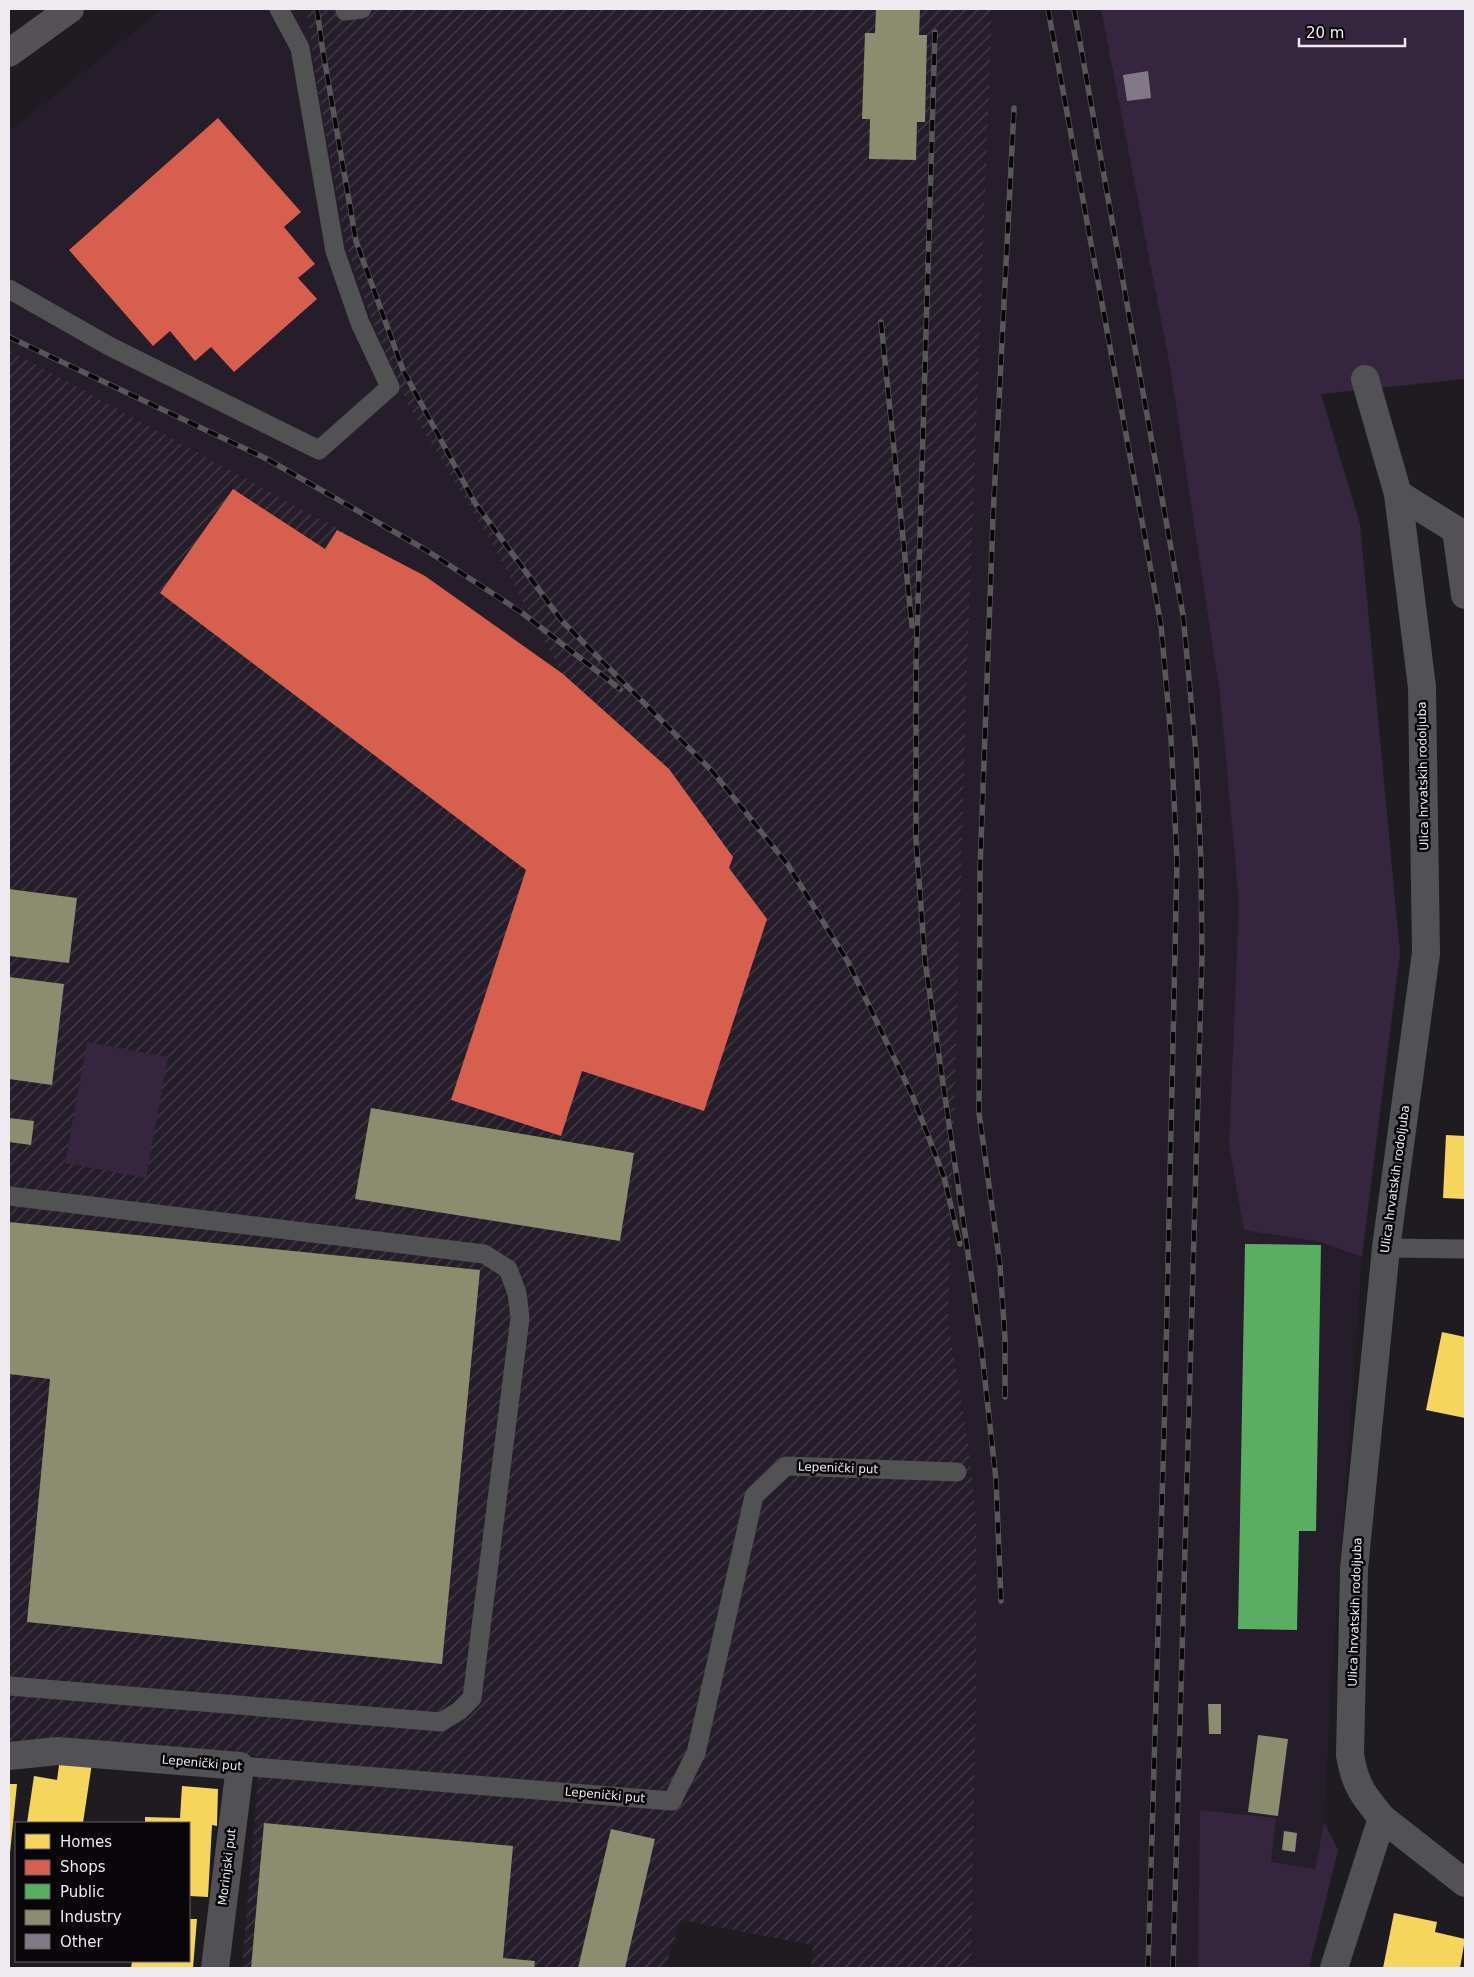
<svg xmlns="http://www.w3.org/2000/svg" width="1474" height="1977" font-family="'DejaVu Sans',sans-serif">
	<defs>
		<pattern id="industrial-furrows" width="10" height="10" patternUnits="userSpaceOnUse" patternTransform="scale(1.25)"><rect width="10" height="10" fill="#251d2a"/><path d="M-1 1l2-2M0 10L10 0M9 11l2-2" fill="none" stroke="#453e49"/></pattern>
	</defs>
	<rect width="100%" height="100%" fill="#1f1c21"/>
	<!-- built -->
	<g fill="#251d2a">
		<path d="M162,9h145l9,70 29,162 64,166 76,123 78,144 -138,-98 -416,-226v-219z"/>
		<path d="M992,9h109l69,358 50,327 19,209 5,326 76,13 42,15 -31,437 -7,128 -9,47 -44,-6 -72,64 -1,41h-227l5,-271v-180l-9,-82 -19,-113 19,-652z"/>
	</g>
	<!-- industrial -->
	<path fill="url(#industrial-furrows)" d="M307,9h685l-25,661 -19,652 19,113 9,82v180l-5,271h-160l2,-23 -132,-25 -16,48h-423l18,-211 -180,-18 -71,7v-1396l416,226 137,97 -77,-142 -76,-124 -34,-78 -30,-88 -29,-162z"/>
	<!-- grass -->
	<g fill="#35253f">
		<path d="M1101,9h364v370l-144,15 39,130 40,429 -38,304 -42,-15 -76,-12 -15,-85 10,-242 -19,-209 -50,-327z"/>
		<path d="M87,1042l81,15 -22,121 -81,-15z"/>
		<path d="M1200,1810l76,8 -5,44 44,7 9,-47 14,28 -29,118h-111z"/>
	</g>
	<!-- homes -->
	<g fill="#f6d55c">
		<path d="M1446,1135l19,1v63l-22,-1z"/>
		<path d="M1442,1332l23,5v81l-39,-8z"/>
		<path d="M60,1758l32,5 -9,60h-56l7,-47 23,4z"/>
		<path d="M9,1784h8l-7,69h-1z"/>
		<path d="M182,1786l36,3 -1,37 -5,-1 -4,72 -19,-1v-73h-44v-6l35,1z"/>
		<path d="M1394,1913l43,9 -2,10 30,7 -5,29h-77z"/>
		<path d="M189,1919h8l-4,49h-62l1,-7h57z"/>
	</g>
	<!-- shops -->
	<g fill="#d6604d">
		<path d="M218,118l83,94 -17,15 31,37 -17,14 19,21 -83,73 -23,-25 -16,14 -25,-30 -17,15 -84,-96z"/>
		<path d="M233,489l92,60 12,-19 88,46 138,98 106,95 64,88 -4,11 38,51 -63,192 -122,-40 -21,65 -110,-36 75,-230 -366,-277z"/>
	</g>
	<!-- public -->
	<path fill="#5aae61" d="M1245,1244l76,1 -5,286h-17l-2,99 -59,-1z"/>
	<!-- industry -->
	<g fill="#8c8c6e">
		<path d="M876,9h44l-1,26h8l-2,87h-8l-1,38 -47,-1 1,-40h-8l3,-86h10z"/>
		<path d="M9,889l68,9 -8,65 -60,-7z"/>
		<path d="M9,977l55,7 -12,101 -43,-6z"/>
		<path d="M371,1108l263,45 -14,88 -265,-42z"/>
		<path d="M9,1118l25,3 -3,24 -22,-3z"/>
		<path d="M9,1222l471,48 -38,394 -415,-42 23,-243 -41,-5z"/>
		<path d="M1208,1704h13v30h-12z"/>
		<path d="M1258,1735l30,4 -10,77 -30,-4z"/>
		<path d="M264,1823l249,23 -10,112 32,3 -1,7h-283z"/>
		<path d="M611,1829l44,10 -30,129h-47z"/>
		<path d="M1284,1831l13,2 -2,19 -13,-2z"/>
	</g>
	<!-- building -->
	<path fill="#827987" d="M1148,71l3,27 -24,3 -4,-26z"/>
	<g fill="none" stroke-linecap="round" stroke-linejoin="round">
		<!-- lane -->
		<g stroke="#525153" stroke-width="19">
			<path d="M345,11l17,-2"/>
			<path d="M9,289l100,57 210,104 71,-63 -30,-64 -25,-72 -35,-203 -21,-39"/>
			<path d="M9,1196l475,58 24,15 9,24 3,25 -48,380 -13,13 -18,11 -432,-36"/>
			<path d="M1386,1248l79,1"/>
			<path d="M240,1766l432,35 24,-48 58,-257 32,-30 171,6"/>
		</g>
		<!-- street -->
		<g stroke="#525153" stroke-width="28">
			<path d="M1398,494l58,36 9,65"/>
			<path d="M9,1756l49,-5 182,15 -25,202"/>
			<path d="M1382,1818l83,65"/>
			<path d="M1334,1968l48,-150c-19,-23 -27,-33 -32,-63l4,-186 32,-321 40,-295 -4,-266 -24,-193 -33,-115"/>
		</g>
		<!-- secondary -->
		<path stroke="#545255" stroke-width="28" d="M9,53l61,-44"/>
		<!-- rail casing -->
		<g stroke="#575658" stroke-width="5.5">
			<g id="rail">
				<path d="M317,9l5,37 34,195 47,129 72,133 87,118 151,151 75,93 60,97 65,135 31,80 16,67"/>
				<path d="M1048,9l113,616 10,113 6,124 -12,538 -17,568"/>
				<path d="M1074,9l109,606 13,138 5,109 1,94 -29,1012"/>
				<path d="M935,32l-19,636v172l9,121 55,374 16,145 5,121"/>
				<path d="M881,322l31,304"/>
				<path d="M9,337l258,122 159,91 95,62 99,77"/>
				<path d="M1005,1397v-58l-5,-74 -21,-152 1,-243 13,-352 21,-410"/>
			</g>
		</g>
		<!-- rail -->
		<use href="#rail" stroke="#080609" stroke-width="4" stroke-dasharray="11" stroke-linecap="butt"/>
	</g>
	<g text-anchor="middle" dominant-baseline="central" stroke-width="5" stroke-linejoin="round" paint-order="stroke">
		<!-- street labels -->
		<g font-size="12" fill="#eeeaf0" stroke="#080609">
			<text transform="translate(1423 776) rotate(-91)">Ulica hrvatskih rodoljuba</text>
			<text transform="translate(1395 1179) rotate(-82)">Ulica hrvatskih rodoljuba</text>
			<text transform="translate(838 1468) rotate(2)">Lepenički put</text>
			<text transform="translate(1355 1612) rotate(-88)">Ulica hrvatskih rodoljuba</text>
			<text transform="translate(202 1763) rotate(5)">Lepenički put</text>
			<text transform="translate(605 1795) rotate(5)">Lepenički put</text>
			<text transform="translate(227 1867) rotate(-83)">Morinjski put</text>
		</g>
	</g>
	<!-- border -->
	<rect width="1474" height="1977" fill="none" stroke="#eeeaf0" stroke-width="20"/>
	<!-- legend -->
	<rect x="15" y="1822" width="175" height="140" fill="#080609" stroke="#646165"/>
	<rect x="25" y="1834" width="25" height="15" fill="#f6d55c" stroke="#646165"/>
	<text x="60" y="1847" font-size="15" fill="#eeeaf0">Homes</text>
	<rect x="25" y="1860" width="25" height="15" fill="#d6604d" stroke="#646165"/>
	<text x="60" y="1872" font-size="15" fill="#eeeaf0">Shops</text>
	<rect x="25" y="1884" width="25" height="15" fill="#5aae61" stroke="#646165"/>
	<text x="60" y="1897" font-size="15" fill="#eeeaf0">Public</text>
	<rect x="25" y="1910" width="25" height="15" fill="#8c8c6e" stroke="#646165"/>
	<text x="60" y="1922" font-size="15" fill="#eeeaf0">Industry</text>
	<rect x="25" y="1934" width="25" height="15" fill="#827987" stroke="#646165"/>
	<text x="60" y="1947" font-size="15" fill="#eeeaf0">Other</text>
	<!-- scale -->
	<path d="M1299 38v8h106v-8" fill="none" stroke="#eeeaf0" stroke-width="2.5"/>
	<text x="1306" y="38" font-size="15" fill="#eeeaf0" stroke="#080609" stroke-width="4" paint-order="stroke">20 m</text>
</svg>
